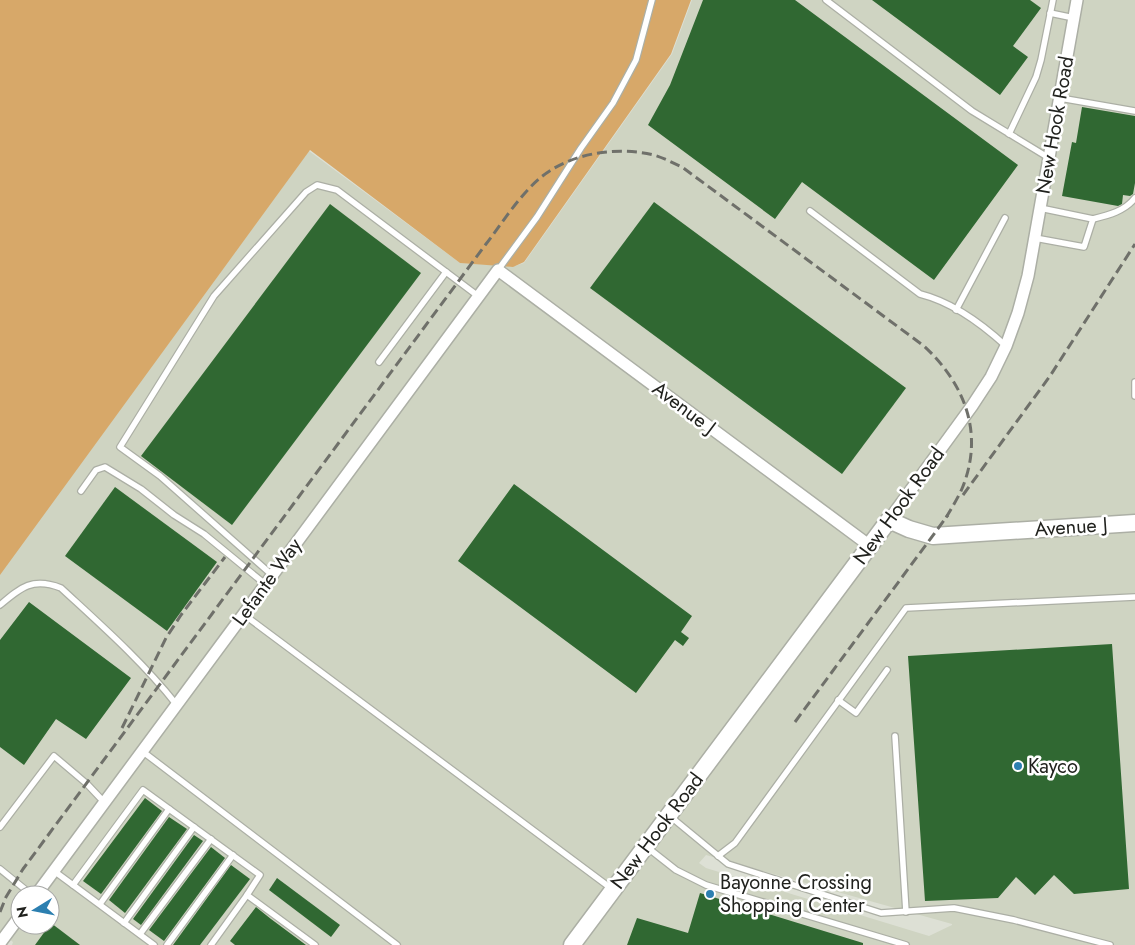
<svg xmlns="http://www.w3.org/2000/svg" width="1135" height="945" font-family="Jost,sans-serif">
	<rect width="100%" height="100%" fill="#dde0d5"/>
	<!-- built -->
	<path fill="#cfd4c2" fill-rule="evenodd" d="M692,0h443v945h-1123l1,-3 -13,-10v-358l309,-423 151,112 55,3 9,-3 148,-209zM706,855l246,69v1l-23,11 -223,-68 -7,-5zM20,895h30v30h-30z"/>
	<!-- green -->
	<path fill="#d7a869" d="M0,0h691l-20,54 -147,208 -11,5 -53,-4 -150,-113 -310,425z"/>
	<!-- building -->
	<g fill="#306832">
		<path d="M703,0h92l223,165 -84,115 -132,-98 -27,37 -127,-94 22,-40z"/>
		<path d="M872,0h158l11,8 -28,38 15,11 -28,38z"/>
		<path d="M1082,107l53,9v67l-2,11 -3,2 -7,-1 -1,9 -4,2 -56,-10 10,-54 4,1z"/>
		<path d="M654,202l252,186 -64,86 -252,-186z"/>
		<path d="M330,204l91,69 -189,252 -91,-69z"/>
		<path d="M514,484l178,132 -11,16 8,6 -6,8 -8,-6 -39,53 -178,-132z"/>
		<path d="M115,487l102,75 -50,69 -102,-75z"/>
		<path d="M29,602l102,76 -45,61 -30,-20 -32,46 -24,-18v-107z"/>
		<path d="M1112,644l17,245 -55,5 -20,-19 -19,20 -19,-18 -18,21 -73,3 -17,-245z"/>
		<path d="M145,798l17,13 -61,83 -18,-13z"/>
		<path d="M169,817l18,12 -62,84 -16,-13z"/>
		<path d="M194,835l9,6 -62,84 -8,-6z"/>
		<path d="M211,847l14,11 -61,83 -15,-11z"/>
		<path d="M231,865l19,14 -50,66h-27z"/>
		<path d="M277,878l63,47 -9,12 -62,-47z"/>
		<path d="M700,893l163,50v2h-236l10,-27 51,15z"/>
		<path d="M256,907l15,12 35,26h-71l-5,-4z"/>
		<path d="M51,923l29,22h-45z"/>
	</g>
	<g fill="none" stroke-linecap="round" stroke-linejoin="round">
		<!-- lane casing -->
		<g stroke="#acafa5" stroke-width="8">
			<g id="lane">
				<path d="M826,0l146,111 77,47"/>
				<path d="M1050,13l24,5"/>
				<path d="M1060,98l75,13"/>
				<path d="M1009,134l27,-57 5,-17 12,-60"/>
				<path d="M810,211l110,83c32,8 62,30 86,52"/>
				<path d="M1093,219c16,-4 32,-8 42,-21"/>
				<path d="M1035,238l49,9 9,-28 -53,-11"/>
				<path d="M498,270l39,-53 44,-69 32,-45 23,-43 16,-60"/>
				<path d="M956,310l49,-92"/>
				<path d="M379,362l67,-90"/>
				<path d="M1135,382v14"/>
				<path d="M81,491l15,-21 9,-3 36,22 33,26 30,19 61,50"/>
				<path d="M272,575l-112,-99 -40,-29 94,-151 92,-104 11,-7 20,5 141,106"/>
				<path d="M0,605c21,-18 33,-28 61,-17 40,37 81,73 115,116"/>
				<path d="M243,614l369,275"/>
				<path d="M838,700l18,13 31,-43"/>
				<path d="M895,736l11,176"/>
				<path d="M142,751l255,194"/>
				<path d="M671,817l57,47 153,49 73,-5 60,12 96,25"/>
				<path d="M0,827l54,-71 33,28 17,18"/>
				<path d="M648,848l28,22 30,15 200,60"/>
				<path d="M718,856l17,-13 171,-235 229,-11"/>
				<path d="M0,869l32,26"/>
				<path d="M54,871l19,14"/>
				<path d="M100,904l69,-95"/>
				<path d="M124,923l70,-96"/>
				<path d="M140,934l71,-95"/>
				<path d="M154,945l-81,-60 70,-95 117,85 -13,20 68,50"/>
				<path d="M167,945l66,-90"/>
				<path d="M211,945l36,-50"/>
			</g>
		</g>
		<!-- street casing -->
		<g stroke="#acafa5" stroke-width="14">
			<g id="street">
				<path d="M889,520l83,-114 19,-29 15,-31 12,-33 10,-37 49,-276"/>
				<path d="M36,895l462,-625 372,276"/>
				<path d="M0,943l20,-27"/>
			</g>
		</g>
		<!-- secondary casing -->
		<g stroke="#acafa5" stroke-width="19">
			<path id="secondary" d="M572,945l317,-425 20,9 24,7 202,-13"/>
		</g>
		<!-- lane -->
		<use href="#lane" stroke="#fff" stroke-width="5.5"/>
		<!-- street -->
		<use href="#street" stroke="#fff" stroke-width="11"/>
		<!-- secondary -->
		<use href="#secondary" stroke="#fff" stroke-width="16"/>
		<!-- rail -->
		<g stroke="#6f706a" stroke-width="3" stroke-dasharray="10 5" stroke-linecap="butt">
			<path d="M963,495l87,-119 85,-132"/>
			<path d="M795,722l153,-207"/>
			<path d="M122,728l44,-90 15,-23 44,-58"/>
			<path d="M0,912l6,-15 17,-28 463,-625c17,-22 33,-48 54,-66 30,-25 76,-32 114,-23 10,3 19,8 28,12l242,179c42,39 61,90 37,145 -5,10 -11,20 -17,30"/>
		</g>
	</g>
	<!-- markers -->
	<g fill="#2c7fb0" stroke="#fff" stroke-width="2">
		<circle cx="1018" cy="766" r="5"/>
		<circle cx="710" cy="894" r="5"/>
	</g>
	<g text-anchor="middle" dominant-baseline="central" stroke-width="5" stroke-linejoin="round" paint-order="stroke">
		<!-- street labels -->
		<g font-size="20" fill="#21221e" stroke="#fff">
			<text transform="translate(1055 125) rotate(-80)">New Hook Road</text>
			<text transform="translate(684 408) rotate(37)">Avenue J</text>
			<text transform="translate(899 506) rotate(-54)">New Hook Road</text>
			<text transform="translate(1071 527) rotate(-4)">Avenue J</text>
			<text transform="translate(267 582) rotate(-54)">Lefante Way</text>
			<text transform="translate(657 831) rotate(-53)">New Hook Road</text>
		</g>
		<!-- poi labels -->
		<g font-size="20" fill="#21221e" stroke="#fff" text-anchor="start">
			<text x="1028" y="766">Kayco</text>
			<text x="720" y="882">Bayonne Crossing<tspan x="720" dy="23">Shopping Center</tspan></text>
		</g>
	</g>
	<!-- north arrow -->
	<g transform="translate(35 910) rotate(260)"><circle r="24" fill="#ffffff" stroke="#a6a7a5"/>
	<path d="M0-4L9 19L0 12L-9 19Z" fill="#2c7fb0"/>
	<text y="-8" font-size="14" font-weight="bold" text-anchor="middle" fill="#21221e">N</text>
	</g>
</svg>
